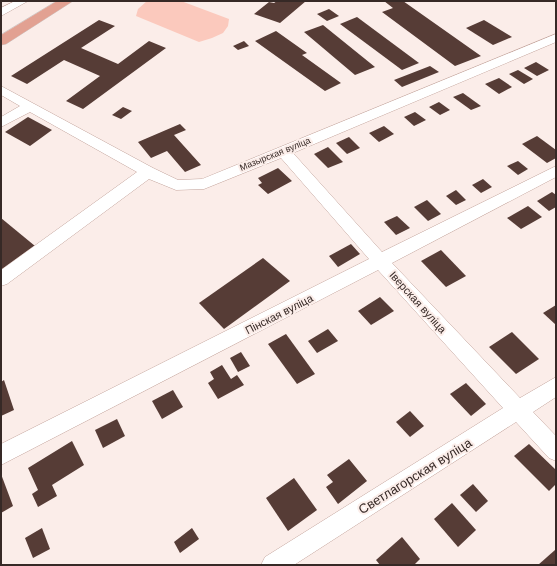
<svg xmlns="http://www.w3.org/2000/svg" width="557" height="566" font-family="Helvetica,sans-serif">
	<rect width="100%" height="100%" fill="#fbede9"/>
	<!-- green -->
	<path fill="#fbc9bd" d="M147,1h34l48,18 -1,7 -5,7 -11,5 -13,4 -63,-26 2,-7z"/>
	<!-- building -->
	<g fill="#563c36">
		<path d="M277,1h29l-26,22 -26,-9 15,-12 5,1z"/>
		<path d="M384,1h19l78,55 -26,10 -73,-54 11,-4z"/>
		<path d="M329,9l10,7 -12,5 -10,-7z"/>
		<path d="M357,17l62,46 -17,7 -62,-46z"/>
		<path d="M99,20l16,6 -34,22 37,16 31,-23 17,7 -83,61 -17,-8 34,-25 -36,-16 -37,24 -16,-8z"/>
		<path d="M484,20l28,17 -19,8 -27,-17z"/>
		<path d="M323,25l52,42 -20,8 -51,-43z"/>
		<path d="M276,31l31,22 -5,2 39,28 -16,8 -70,-50z"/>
		<path d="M244,41l5,5 -11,4 -5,-4z"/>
		<path d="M536,62l13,8 -12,6 -13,-8z"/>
		<path d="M430,66l9,6 -37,15 -8,-7z"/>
		<path d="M518,70l15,9 -9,5 -15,-10z"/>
		<path d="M499,78l13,9 -13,7 -14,-10z"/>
		<path d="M463,93l18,13 -10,4 -18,-13z"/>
		<path d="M439,102l11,8 -10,5 -11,-8z"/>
		<path d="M123,107l9,4 -11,8 -9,-4z"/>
		<path d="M415,112l11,8 -12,6 -10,-9z"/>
		<path d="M28,117l24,13 -22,16 -25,-14z"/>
		<path d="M180,124l6,6 -12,5 27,30 -16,7 -18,-21 -16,7 -13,-16z"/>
		<path d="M384,126l10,8 -15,8 -10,-9z"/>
		<path d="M537,136l19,14v8l-9,5 -25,-19z"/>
		<path d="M349,137l11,11 -13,6 -11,-11z"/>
		<path d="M328,147l15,15 -15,6 -14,-14z"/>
		<path d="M518,161l10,8 -10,6 -11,-9z"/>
		<path d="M278,168l14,13 -24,13 -10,-9 4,-2 -4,-5z"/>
		<path d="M483,179l9,8 -11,6 -9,-8z"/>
		<path d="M456,190l10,10 -10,5 -10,-9z"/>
		<path d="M552,192l4,3v12l-7,4 -12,-10z"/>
		<path d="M427,200l14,14 -13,7 -14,-14z"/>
		<path d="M528,206l14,11 -21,12 -14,-11z"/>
		<path d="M397,216l13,12 -14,7 -12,-13z"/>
		<path d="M1,218l34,28 -34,25z"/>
		<path d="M351,244l9,10 -22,13 -9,-11z"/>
		<path d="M441,250l25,26 -20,11 -25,-26z"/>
		<path d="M263,258l27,23 -66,48 -25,-26z"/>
		<path d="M380,297l14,14 -23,14 -13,-14z"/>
		<path d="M556,305v20l-13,-12z"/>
		<path d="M328,329l10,12 -21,12 -9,-12z"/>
		<path d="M512,332l27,27 -23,15 -27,-27z"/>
		<path d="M286,334l29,40 -18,10 -29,-40z"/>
		<path d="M241,352l9,14 -12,6 -8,-14z"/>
		<path d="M222,365l9,14 6,-4 7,10 -26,14 -10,-16 6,-4 -4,-7z"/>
		<path d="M4,380l10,30 -13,6v-34z"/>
		<path d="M466,383l20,21 -15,12 -21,-22z"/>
		<path d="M173,390l10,17 -21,12 -10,-18z"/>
		<path d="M410,411l14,15 -14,11 -14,-15z"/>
		<path d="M117,419l8,17 -22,12 -8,-18z"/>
		<path d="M72,441l12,24 -32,20 5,11 -19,11 -6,-13 6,-4 -10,-22z"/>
		<path d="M529,444l27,26v14l-7,7 -35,-35z"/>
		<path d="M349,459l18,22 -29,23 -12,-17 7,-5 -6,-7z"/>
		<path d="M1,474l12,32 -12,7z"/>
		<path d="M294,478l23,32 -29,21 -22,-33z"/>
		<path d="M473,484l15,17 -12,11 -16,-17z"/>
		<path d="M452,503l24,27 -18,17 -24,-28z"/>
		<path d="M42,528l8,21 -17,9 -8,-20z"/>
		<path d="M192,528l7,11 -19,14 -6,-11z"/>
		<path d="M402,537l18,22 -6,6h-34l-4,-5z"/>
		<path d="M555,550l1,15h-18z"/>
	</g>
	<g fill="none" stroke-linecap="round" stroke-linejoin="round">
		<!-- minor casing -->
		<g stroke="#c3a49c" stroke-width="1">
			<g id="minor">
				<path d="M15,1h13l-27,15v-8z"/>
				<path d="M556,34v8l-263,111 89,99 174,-86v11l-164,86 128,135 36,-21v20l-23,15 23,24v25l-7,-3 -33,-36 -222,143h-33l4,-8 238,-149 -125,-138 -377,195v-21l368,-185 -88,-101 -77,31 -28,1 -27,-11 -142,105 -6,2v-16l136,-98 -107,-60 -29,15v-10l19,-11 -19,-11v-9l152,82 25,12 24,-1z"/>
			</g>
		</g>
		<!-- major casing -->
		<g stroke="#cfcccb" stroke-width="1">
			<path id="major" d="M57,1h16l-67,43 -5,1v-10z"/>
		</g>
		<!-- minor -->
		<use href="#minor" fill="#fff" fill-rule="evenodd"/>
		<!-- major -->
		<use href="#major" fill="#e2a192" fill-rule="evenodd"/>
	</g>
	<g text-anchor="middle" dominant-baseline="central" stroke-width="4" stroke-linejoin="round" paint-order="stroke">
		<!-- far-street labels -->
		<g font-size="9" fill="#362926" stroke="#fbede9">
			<text transform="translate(275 154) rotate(-22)">Мазырская вуліца</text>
		</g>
		<!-- street labels -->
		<g font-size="11" fill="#362926" stroke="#fbede9">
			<text transform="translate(418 302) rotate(48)">Іверская вуліца</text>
			<text transform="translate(279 314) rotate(-27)">Пінская вуліца</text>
		</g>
		<!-- near-street labels -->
		<g font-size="13" fill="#362926" stroke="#fbede9">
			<text transform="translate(415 476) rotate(-32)">Светлагорская вуліца</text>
		</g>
	</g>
	<!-- border -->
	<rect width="557" height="566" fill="none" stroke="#362926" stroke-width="4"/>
</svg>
